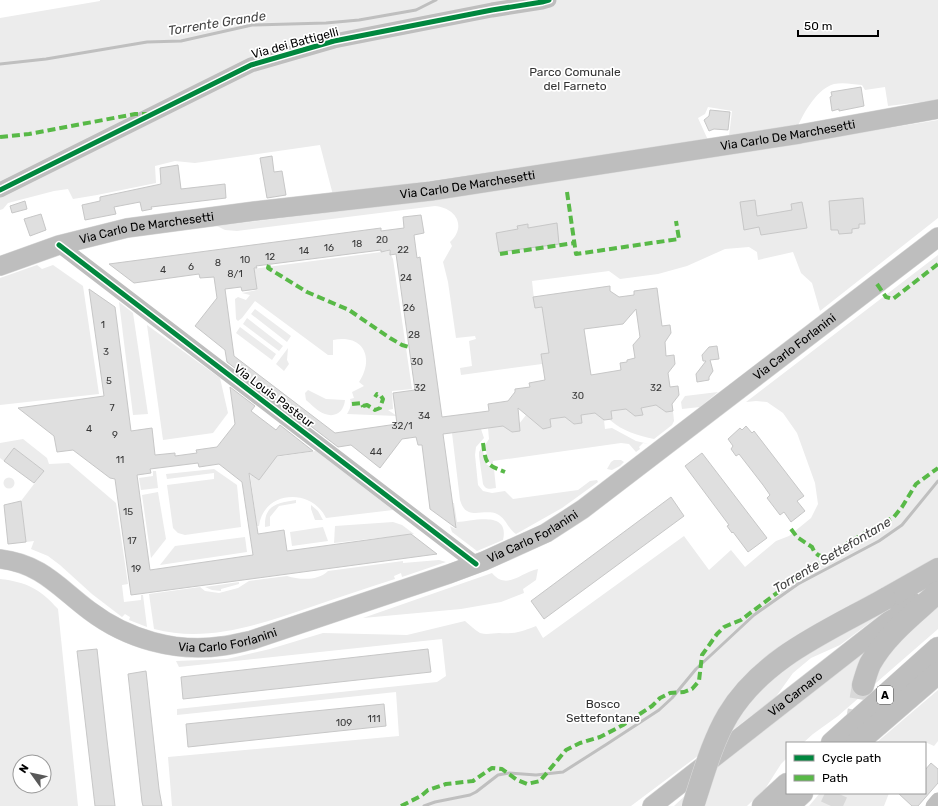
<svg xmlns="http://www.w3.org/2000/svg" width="938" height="806" font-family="Rubik,sans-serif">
	<rect width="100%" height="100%" fill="#fff"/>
	<!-- green -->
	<g fill="#ececec" fill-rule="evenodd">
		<path d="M100,0h428l-192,35 -336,149v-166l100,-17z"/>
		<path d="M557,0h381v100l-50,6 -3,-19 -20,3 -3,-5c-10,-1 -19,-3 -28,-1 -16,4 -30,28 -36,42l-69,10 3,-25 -24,-4 -3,7 -7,4 10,22 -375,55 -13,-50 -125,18 -20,-2 -20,5 1,17 -59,12 -24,4 -5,-10 -14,2 -46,12 -5,6 -3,1v-15l243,-121 90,-28 214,-41z"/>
		<path d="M938,120v98l-118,93 -8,-28 -11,-10 -8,-21 -35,8 -1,-8 -8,-5 -24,2 -38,17 -29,8 -38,5 -11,-8 -77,10 3,27 7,-1 7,46 -8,1 1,10 -81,11 -1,-7 12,-2 -3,-25 7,-2 -1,-3 -19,2 -8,-56 -5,-20 9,-16 -2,-4c17,-16 6,-34 -15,-36l-198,25 -12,-1 -8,-4 216,-26 272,-42z"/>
		<path d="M389,251l4,8 19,130 -20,2 1,18 -5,1 9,6 -50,-2c3,-5 5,-10 3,-15l4,-1 -2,-6 12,-6 -5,-4c16,-25 4,-48 -26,-42v15h-5l-73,-54 -13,17 -4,3 -2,-2 -1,-20 3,-2 8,3 4,-5 -8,-2 15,-3 -2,-17h-2l-1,-4z"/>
		<path d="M938,255v303l-29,17 -21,34 -48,36 -29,13 -18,15 -18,25 -144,108h-459l-4,-49 231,-21 -3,-44 -219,23v-6l260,-27 9,-6 -4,-37 -263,28 -3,-6 51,-2 43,-10 53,-16 84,2 58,-14c5,4 10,9 15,12 7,2 13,0 19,0 16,1 22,-1 37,-7l7,12 141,-102 25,34 22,-20 14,17 31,-26 13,-5 22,-18 7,-14 -3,-21 -18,-50 -14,-20 -16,-11 -11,-1 -10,1z"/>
		<path d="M37,265l5,4 11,-4 30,21 16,108 -99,11v-127z"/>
		<path d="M119,302l14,11 15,101 -15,1z"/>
		<path d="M255,309l36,27 -4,6 -36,-28z"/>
		<path d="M247,318l36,28 -4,5 -36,-27z"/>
		<path d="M147,325l73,53 8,35 -15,20 -50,7z"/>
		<path d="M240,327l36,27 -4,6 -36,-27z"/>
		<path d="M288,348l-1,12 2,4 -5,7 -8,-7z"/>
		<path d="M308,390l18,9 19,1c-1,11 -9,18 -20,14 -7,-2 -14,-10 -19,-14l-1,-7z"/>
		<path d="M718,392l-18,15 -18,2 -1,-7 4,-6z"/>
		<path d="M656,405l10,7 7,-1 1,10 -2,4 -18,14c-15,-3 -32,-8 -44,-19l2,-1 -1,-8 15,-2 9,7 8,-1 -2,-7z"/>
		<path d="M595,413l9,7 1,9 7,-1 24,13 13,3 -6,-1 -4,4 1,2 -4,3 -7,-8 -8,-1 -128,18v5l-5,-5 -3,-16 4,-6 -1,-11 15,-2 9,6 8,-1 -1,-7 7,-9 17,13 8,-1 -1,-8 15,-2 9,7 7,-1v-8z"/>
		<path d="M481,429l3,9 -8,9 -1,8 3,30 5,6 9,2 13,-2 8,8 65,-9 12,-9 7,-1 1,2 -36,26 -46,26c-8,-5 -10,-16 -19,-20 -14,-6 -31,8 -37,-14l-8,-67z"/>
		<path d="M23,439l24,19 2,6 20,-1 47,40 12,81 -6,1 2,17 17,-2v-5h2l4,32 -18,-7 1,-3 -5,-3 -3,3 -30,-23 -32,-29 -12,-9 -17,-7 3,-8 -8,1 -5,-41 23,-30 -30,-23 -10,13 -4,-3v-15z"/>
		<path d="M482,447l4,17 8,5 2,19c-7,1 -10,2 -13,-4l-4,-28v-4z"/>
		<path d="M316,451l77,59 -67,8c-15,-31 -63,-27 -67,8h-2l-7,-52 9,6 11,-15 -8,-6z"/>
		<path d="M614,460h7l3,2 -4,4 -8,4 -5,-1 4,-7z"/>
		<path d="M214,469l23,16 4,42 -56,8 -7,-2 -5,-5 -6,-43 47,-6v-6l-47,6 -1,-5z"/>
		<path d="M153,471h3l2,17 -17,2 -2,-12 14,-2z"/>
		<circle cx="9" cy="483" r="5.5"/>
		<path d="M158,492l8,47 -15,19 -9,-63z"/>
		<path d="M296,500v3l-17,3 -9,11v9l-5,1c-1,-22 12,-24 31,-27z"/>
		<path d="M453,503h1l3,19c16,-1 53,-12 46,18l-26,11 -25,-19 -2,-6 6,3z"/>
		<path d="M311,505l7,6 5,9h-8l-4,-11z"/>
		<path d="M393,522l9,3 12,9 -80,9 1,-17z"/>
		<path d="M323,527l5,14 -36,5 -2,-14z"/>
		<path d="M245,537l2,15 -87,13 15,-19z"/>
		<path d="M439,560l7,2 -44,15 -1,-4 -7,3 1,3c-29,9 -58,19 -87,29 -50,17 -101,35 -154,21l-5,-35 51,-7 5,4 14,2 19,-5 11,-7 38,-5c13,4 31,5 41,-5l75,-10v2z"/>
		<path d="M538,569l-2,11 -13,9 1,4 -23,9 -40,7 -98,9 129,-45c15,18 29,-1 46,-4z"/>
		<path d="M0,579c27,3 40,10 58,30l20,197h-78zM20,762h24v24h-24z"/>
		<path d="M239,582v2l-18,5v2l-9,-1 -7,-3z"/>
		<path d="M938,600v29l-100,87 -25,18 -10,9h-16v15l-6,6 -16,25 -18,17h-73l51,-48 157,-125 -23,41 -6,19 19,-17 10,-18z"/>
		<path d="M938,690v51l-4,5 -9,-4 -1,1h-48z"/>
		<path d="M820,793h69l-5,13h-75z"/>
	</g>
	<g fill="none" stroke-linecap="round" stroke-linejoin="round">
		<!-- stream -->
		<g stroke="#bfbfbf" stroke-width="3">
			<path d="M0,64l46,-5 101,-17 34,-1 71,-16 74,-2 33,-3 57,-10 20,-10"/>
			<path d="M424,806l11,-4 35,-7 6,-3 22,-17 11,-2 27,2 27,-3 44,-28 52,-34 13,-12 24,-29 58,-54 44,-31 81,-43 23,-16 36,-44"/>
		</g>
	</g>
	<!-- building -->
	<g fill="#dfdfdf" stroke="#c7c7c7" fill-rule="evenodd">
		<path d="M861,87l3,19 -25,5v-2l-7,2 -2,-14 2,-1 -1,-4z"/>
		<path d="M710,110l20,2 -2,18 -14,-1 -5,2 -5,-11 5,-4z"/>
		<path d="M272,156l2,16 8,-1 4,24 -19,3 -7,-40z"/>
		<path d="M178,165l3,24 44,-5 1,14 -75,9 1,2 -10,2 -2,-9 -26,5 2,7 -31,6 -3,-15 18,-4v-4l61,-13 -1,-16z"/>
		<path d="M863,198l2,26h-6v4l-7,1v4l-13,1 -1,-4h-7l-2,-29z"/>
		<path d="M755,200l2,16 35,-6 -1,-6 11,-2 5,26 -46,7 -2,-8 -15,3 -4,-28z"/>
		<path d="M25,201l2,8 -15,4 -2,-7z"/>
		<path d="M41,214l5,16 -16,6 -6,-17z"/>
		<path d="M421,215l3,18 -10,2 3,23 3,-1 22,160 47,-6 -1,-7 20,-3 7,-9v-3l15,-2 -1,-4 16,-3 -4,-26 8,-1 -7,-46 -7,1 -2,-11 77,-11v5l9,6 15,-2v-4l23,-3 5,38 8,-1 1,8 -6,9 1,14 8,-1 1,9 -7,9 2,14 8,-1 1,9 -7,9 1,7 -7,1 -10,-7 -15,3 2,7 -8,1 -9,-7 -15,2 1,8 -8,1 -9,-7 -14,2 1,8 -8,1 -9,-7 -15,2 1,8 -8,2 -25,-21 2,23 -8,1 -9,-6 -60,8 13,94 -26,-19 -8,-64h-4l-2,-8 -14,2 -22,29 -29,-23 -13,2 -111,-85 -2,-12 -30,-24 22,-28 -3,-21 -14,1 -1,-4 -65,9 -25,-19 272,-36v3l23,-3 -1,-11zM381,250v2l9,-2v5l6,-1 19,136 -22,3 4,31 -62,9 -101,-77 -9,-67 16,-2 1,4 15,-2 -3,-21h3l-1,-2zM636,309l4,28 -7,8 2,13 -8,2v2l-7,1 1,7 -30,5 -7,-46 39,-5z"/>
		<path d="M557,223l2,21 -60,8 -3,-19 22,-4 -1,-3 11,-2v4z"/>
		<path d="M89,289l26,18 16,124 21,-3 3,27 20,-2v3l22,-3 -1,-3 21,-3 18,-23 -5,-37 25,19 -4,5 25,19 4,-5 33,26 -36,5 -18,24 -10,-7 9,61 26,-4 3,21 124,-17 26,20 -306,41 -16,-116 -5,-1 -37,-28 -16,2 -3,-16 -36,-28 86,-12zM198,463l1,4 20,-3 23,18 11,73 -103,15 -13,-95 14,-2 -1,-4z"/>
		<path d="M717,346l2,13 -9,1 3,11 -4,6v3l-12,2 -1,-8 10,-13h-3l-1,-6 7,-8z"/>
		<path d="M746,426l6,7 2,-2 50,65 -7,5 8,10 -14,11 -7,-10 -4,3 -13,-17 3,-3 -7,-10 -24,-31 -3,2 -5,-7 2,-3 -5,-7 12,-11 2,2z"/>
		<path d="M14,448l30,23 -10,12 -30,-22z"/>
		<path d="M702,453l65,85 -19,14 -15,-20 -1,1 -5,-7 2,-1 -44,-59z"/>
		<path d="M671,497l13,19 -140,103 -13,-18z"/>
		<path d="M21,501l5,41 -18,2 -4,-39z"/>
		<path d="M97,649l10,91 8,66h-20l-18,-155z"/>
		<path d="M428,649l3,23 -248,27 -2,-22z"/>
		<path d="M146,671l13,118 3,17h-19l-1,-4 -14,-128z"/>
		<path d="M384,704l2,22 -198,21 -2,-23z"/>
		<path d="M931,763l7,6v14l-20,23h-6l-14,-13h27v-23z"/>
	</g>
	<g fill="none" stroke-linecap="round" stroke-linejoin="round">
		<!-- highway-tunnel -->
		<g stroke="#d9d9d9" stroke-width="22" stroke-dasharray="22 11" stroke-linecap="butt">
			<path d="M855,732l8,-47"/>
			<path d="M831,806l6,-13"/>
		</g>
		<!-- major casing -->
		<g stroke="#dbdbdb" stroke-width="20">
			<g id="major">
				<path id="s1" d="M0,266l59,-21 68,-17 128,-17 176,-20 369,-57 138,-25"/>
				<path id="s2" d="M0,559c42,5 59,29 90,52 37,28 86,42 132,35 10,-1 20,-4 30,-6l197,-66 35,-13 62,-28 37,-24 355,-272"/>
				<path id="s3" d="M652,806l261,-204"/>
			</g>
		</g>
		<!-- highway casing -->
		<g stroke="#dbdbdb" stroke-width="23">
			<g id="highway">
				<path d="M885,599l53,-30"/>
				<path d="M863,685c2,-7 4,-14 7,-21 16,-29 44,-50 68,-72"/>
				<path d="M832,743l106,-95"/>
				<path d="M857,743l81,-70"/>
				<path d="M763,806l24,-22"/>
				<path d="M788,806l14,-13"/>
			</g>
		</g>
		<!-- minor -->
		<g stroke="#bebebe" stroke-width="15">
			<path d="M0,190l251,-125 83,-24 158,-31 50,-8 7,-2"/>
			<path d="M59,245l417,319"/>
			<path d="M933,806l5,-6"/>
		</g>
		<!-- major -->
		<use href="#major" stroke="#bebebe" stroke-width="19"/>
		<!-- highway -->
		<use href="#highway" stroke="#bebebe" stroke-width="22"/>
		<!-- highway-bridge casing -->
		<g stroke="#dbdbdb" stroke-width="23" stroke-linecap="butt">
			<path id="highway-bridge" d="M693,806c10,-30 19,-64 35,-91 35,-58 100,-84 157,-116"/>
		</g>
		<!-- highway-bridge -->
		<use href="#highway-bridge" stroke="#bebebe" stroke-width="22"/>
		<!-- quiet -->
		<g stroke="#58b947" stroke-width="4" stroke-dasharray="8 4" stroke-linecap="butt">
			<path d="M0,137l29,-3 106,-20h13"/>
			<path d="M567,192l9,62 103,-15 -3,-18"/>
			<path d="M500,254l74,-11"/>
			<path d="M269,265l-1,3 39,24 42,18 41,28 12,7 7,2"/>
			<path d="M877,284l9,13 7,2 45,-35"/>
			<path d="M352,404l10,-1 1,4"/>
			<path d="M363,406l4,-1 8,5 5,-2 3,-9 -2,-3 -4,-2 -2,3"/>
			<path d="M483,443c3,21 2,21 22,29"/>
			<path d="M791,529l6,8 15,10 2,4 4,4 9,3"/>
			<path d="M401,806l20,-10 7,-6 18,-6 27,-3 19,-13 10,1 15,11 10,4 13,-3 26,-31 14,-7 20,-6 23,-12 29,-19 8,-8 10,-5 14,-1 8,-3 7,-8 3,-26 15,-21 7,-7 17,-7 65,-49 21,-13 24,-17 43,-24 8,-10 14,-23 22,-16"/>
		</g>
		<!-- cycleway casing -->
		<g stroke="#fff" stroke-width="8">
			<g id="cycleway">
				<path d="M0,190l251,-125 83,-24 158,-31 50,-8 7,-2"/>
				<path d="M59,245l417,319"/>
			</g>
		</g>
		<!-- cycleway -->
		<use href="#cycleway" stroke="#00873e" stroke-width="5"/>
	</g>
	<g text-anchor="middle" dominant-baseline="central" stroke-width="3.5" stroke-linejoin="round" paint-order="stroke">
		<!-- number labels -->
		<g font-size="10" fill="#383838">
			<text x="382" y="240">20</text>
			<text x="357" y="244">18</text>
			<text x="329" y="248">16</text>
			<text x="403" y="250">22</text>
			<text x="304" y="251">14</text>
			<text x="270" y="257">12</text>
			<text x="245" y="260">10</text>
			<text x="218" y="263">8</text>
			<text x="191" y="267">6</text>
			<text x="163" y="270">4</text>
			<text x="235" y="274">8/1</text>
			<text x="406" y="278">24</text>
			<text x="409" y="308">26</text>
			<text x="103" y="325">1</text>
			<text x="414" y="335">28</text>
			<text x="106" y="352">3</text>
			<text x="417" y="362">30</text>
			<text x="109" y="381">5</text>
			<text x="420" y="388">32</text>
			<text x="656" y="388">32</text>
			<text x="578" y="396">30</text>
			<text x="112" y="408">7</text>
			<text x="424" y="416">34</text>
			<text x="402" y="426">32/1</text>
			<text x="89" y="429">4</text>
			<text x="115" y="435">9</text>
			<text x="376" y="452">44</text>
			<text x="120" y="460">11</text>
			<text x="128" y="512">15</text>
			<text x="132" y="541">17</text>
			<text x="136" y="569">19</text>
			<text x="374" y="719">111</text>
			<text x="344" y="723">109</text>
		</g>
		<!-- shield labels -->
		<rect fill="#fff" stroke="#4c4c4c" stroke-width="1" x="877" y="686" width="16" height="18" rx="3"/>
		<g font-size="11" font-weight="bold" fill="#000">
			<text x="885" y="695">A</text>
		</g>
		<!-- street labels -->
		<g font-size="12" fill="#000" stroke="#fff">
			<text transform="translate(295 43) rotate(-15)">Via dei Battigelli</text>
			<text stroke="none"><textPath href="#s1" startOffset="800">Via Carlo De Marchesetti</textPath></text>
			<text stroke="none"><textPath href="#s1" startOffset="476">Via Carlo De Marchesetti</textPath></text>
			<text stroke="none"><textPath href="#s1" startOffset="152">Via Carlo De Marchesetti</textPath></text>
			<text stroke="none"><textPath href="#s2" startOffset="900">Via Carlo Forlanini</textPath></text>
			<text transform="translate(274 396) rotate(37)">Via Louis Pasteur</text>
			<text stroke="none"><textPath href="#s2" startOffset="576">Via Carlo Forlanini</textPath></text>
			<text stroke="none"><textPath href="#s2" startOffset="252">Via Carlo Forlanini</textPath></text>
			<text stroke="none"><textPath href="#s3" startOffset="182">Via Carnaro</textPath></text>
		</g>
		<!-- park labels -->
		<g font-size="12" fill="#333" stroke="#fff">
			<text x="575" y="72">Parco Comunale<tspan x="575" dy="14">del Farneto</tspan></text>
			<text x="603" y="704">Bosco<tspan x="603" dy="14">Settefontane</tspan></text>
		</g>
		<!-- water labels -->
		<g font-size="13" font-style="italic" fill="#444" stroke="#fff">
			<text transform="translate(217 23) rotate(-9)">Torrente Grande</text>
			<text transform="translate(832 555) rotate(-31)">Torrente Settefontane</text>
		</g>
	</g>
	<!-- legend -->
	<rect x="786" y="742" width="140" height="52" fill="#ffffff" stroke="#999999"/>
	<rect x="794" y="755" width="20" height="6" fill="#00873e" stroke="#999999"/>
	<text x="822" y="762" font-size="12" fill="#000000">Cycle path</text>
	<rect x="794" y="775" width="20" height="6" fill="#58b947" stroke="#999999"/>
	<text x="822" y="782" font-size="12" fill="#000000">Path</text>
	<!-- north arrow -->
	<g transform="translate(32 774) rotate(303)"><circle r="19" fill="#ffffff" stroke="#999999"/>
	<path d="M0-3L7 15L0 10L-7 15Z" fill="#595959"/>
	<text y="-6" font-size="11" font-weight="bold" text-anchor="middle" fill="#000000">N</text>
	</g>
	<!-- scale -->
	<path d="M798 30v6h80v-6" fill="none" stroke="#000000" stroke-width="2"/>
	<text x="804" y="30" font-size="12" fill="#000000" stroke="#ffffff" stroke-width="3" paint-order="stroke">50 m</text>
</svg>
